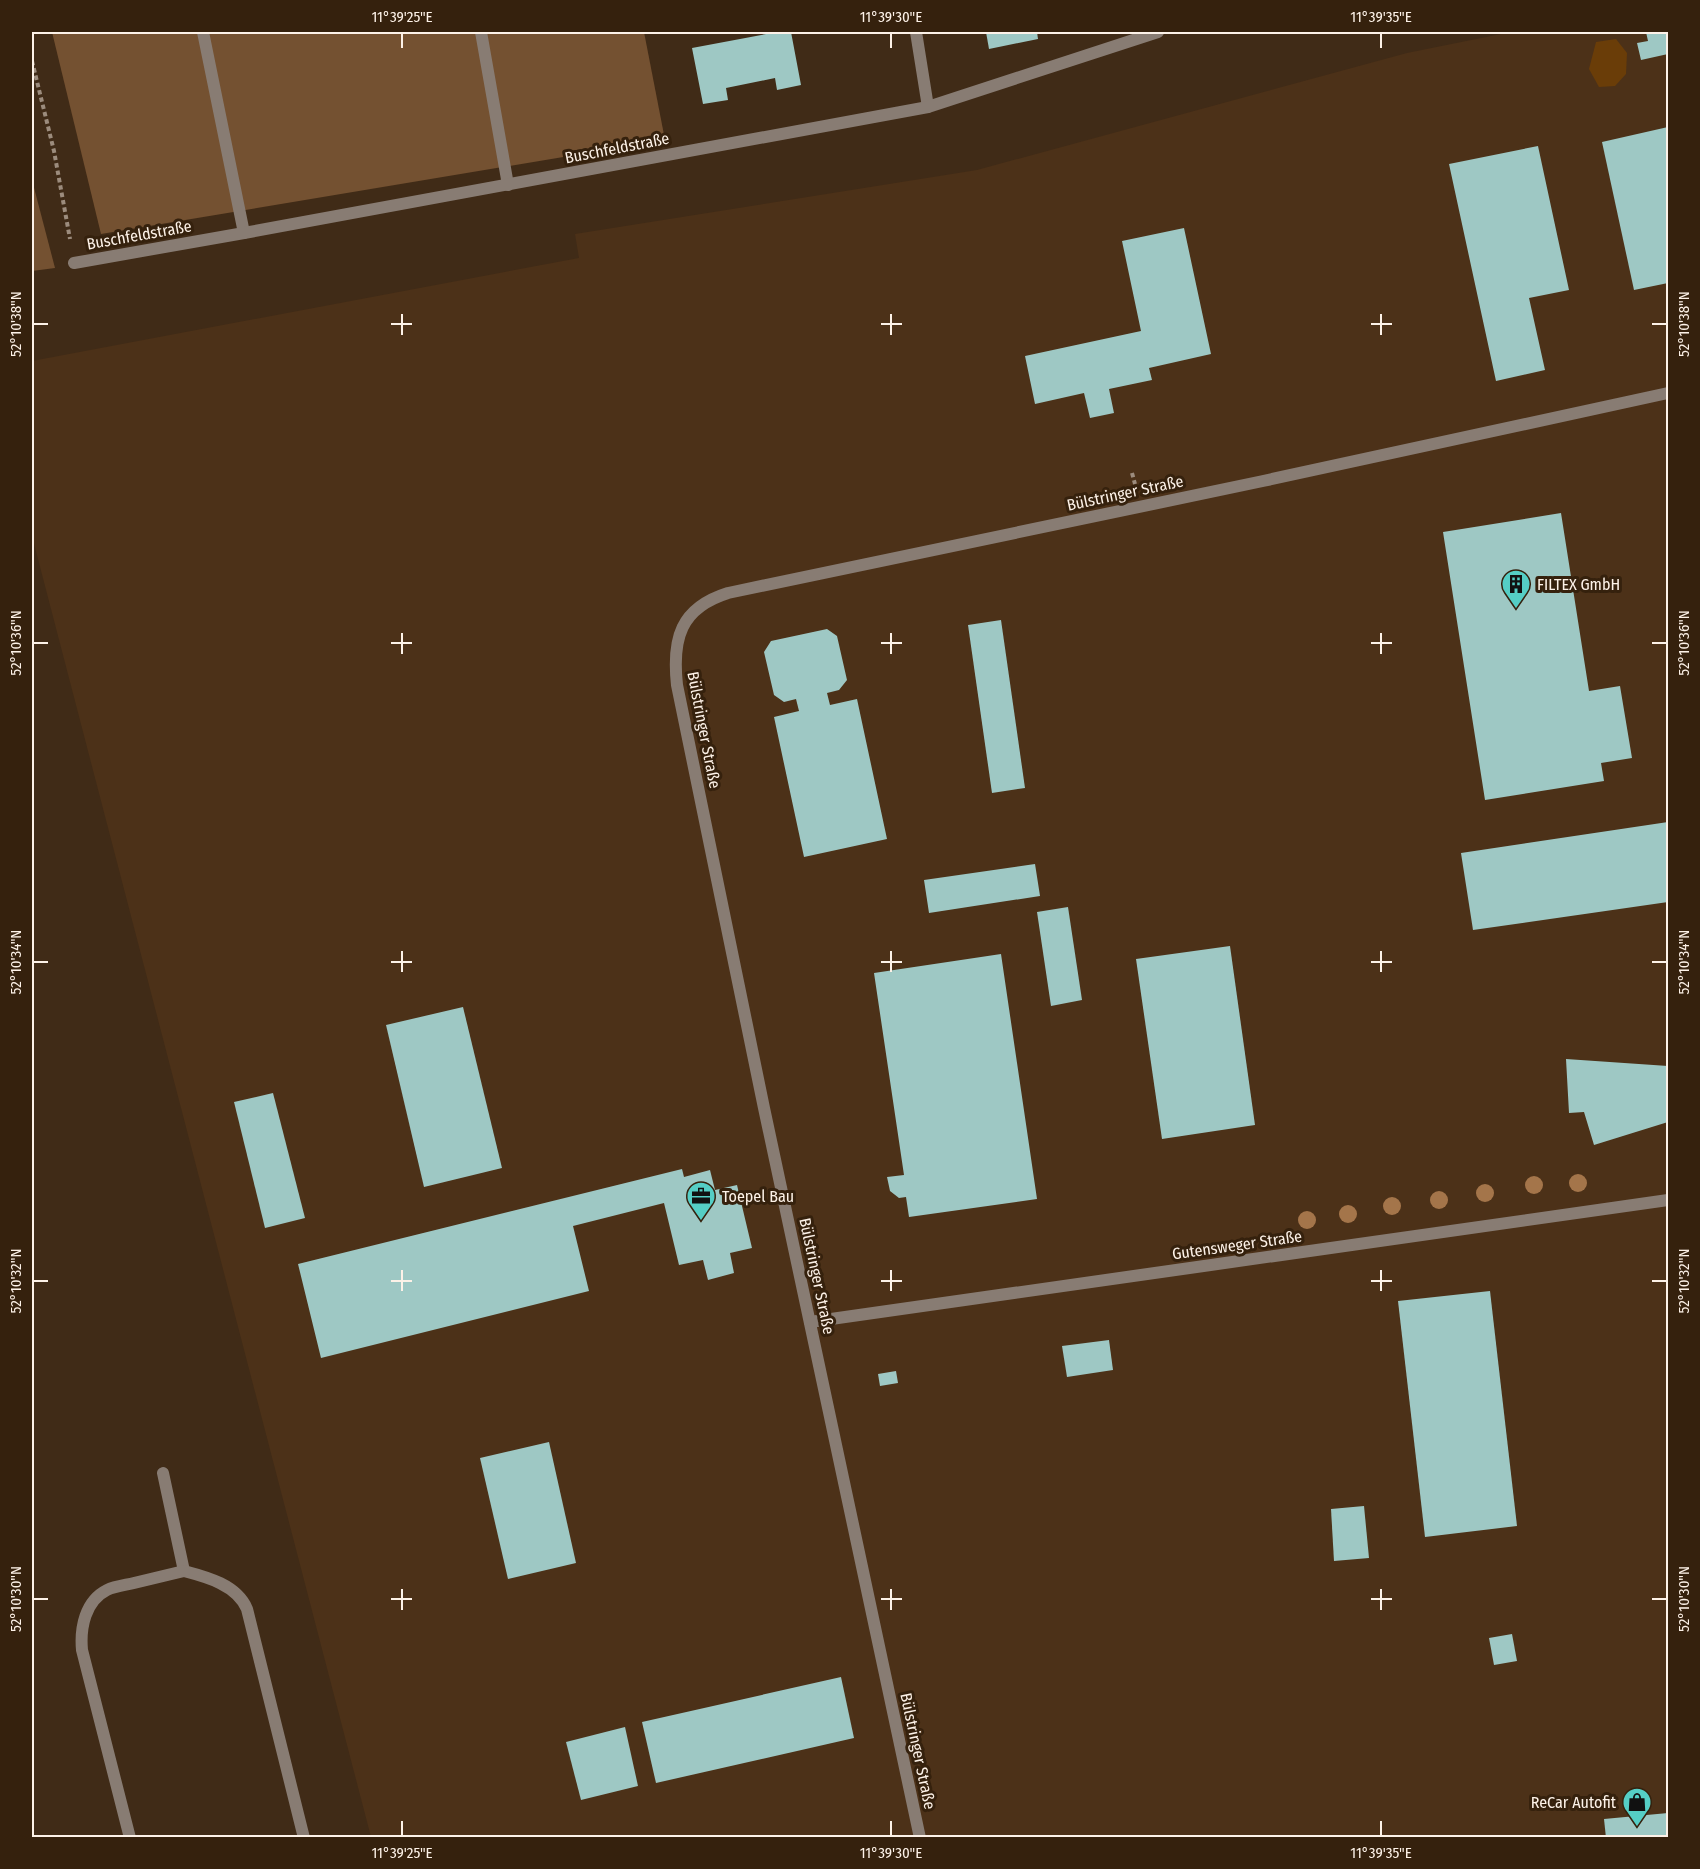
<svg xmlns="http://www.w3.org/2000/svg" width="1700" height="1869" font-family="'Fira Sans Condensed',sans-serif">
	<rect width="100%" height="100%" fill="#402b17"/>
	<!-- built -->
	<path fill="#4c3118" d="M1511,32h157v1805h-1297l-339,-1301v-175l547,-103 -4,-24 402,-64 430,-117z"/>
	<!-- green -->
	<g fill="#745131">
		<path d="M52,32h592l21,108 -564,94z"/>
		<path d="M32,180l23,88 -23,3z"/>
	</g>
	<!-- water -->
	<path fill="#6a3d08" d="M1616,39l11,14 -1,21 -11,12 -16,1 -10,-18 7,-27z"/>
	<!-- building -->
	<g fill="#9ec8c4">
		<path d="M777,32h14l10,53 -24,5 -2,-12 -49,10 2,12 -25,4 -11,-56z"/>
		<path d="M986,32h51l1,7 -49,10z"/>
		<path d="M1646,32h22v22l-27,6 -4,-17 11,-2z"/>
		<path d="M1668,127v156l-34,7 -32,-148z"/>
		<path d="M1538,146l31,144 -40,8 16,72 -49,11 -47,-217z"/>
		<path d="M1184,228l27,126 -62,14 3,12 -43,9 5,24 -24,5 -6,-25 -49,11 -10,-48 116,-25 -19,-90z"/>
		<path d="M1561,513l28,178 31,-5 12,72 -31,5 3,18 -119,19 -42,-268z"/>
		<path d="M1001,620l24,168 -33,5 -24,-168z"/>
		<path d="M827,629l10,7 10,44 -8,10 -12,3 3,12 27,-6 30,140 -83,18 -30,-140 25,-6 -3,-12 -12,3 -10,-7 -10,-43 7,-11z"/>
		<path d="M1668,822v80l-195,28 -12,-77z"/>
		<path d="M1035,864l5,32 -111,17 -5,-33z"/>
		<path d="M1068,907l14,93 -31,6 -14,-94z"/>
		<path d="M1230,946l25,179 -93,14 -26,-180z"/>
		<path d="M1001,954l36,245 -128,18 -3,-20 -7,1 -9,-7 -3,-14 17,-2 -30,-202z"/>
		<path d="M463,1007l39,161 -78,19 -38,-162z"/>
		<path d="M1566,1059l102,7v56l-74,23 -10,-33 -15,1z"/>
		<path d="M273,1093l32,125 -40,10 -31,-126z"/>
		<path d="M682,1169l2,8 26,-7 5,20 22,-5 15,63 -22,5 4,20 -26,7 -5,-20 -24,5 -15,-62 -91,23 16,65 -268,67 -23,-94z"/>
		<path d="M1490,1291l27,235 -92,11 -27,-236z"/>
		<path d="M1109,1340l4,30 -46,7 -5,-31z"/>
		<path d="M896,1371l2,12 -18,3 -2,-12z"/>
		<path d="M549,1442l27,121 -68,16 -28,-121z"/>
		<path d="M1364,1506l5,52 -35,3 -3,-52z"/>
		<path d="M1512,1634l5,27 -23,4 -5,-27z"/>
		<path d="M841,1677l13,61 -198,45 -14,-61z"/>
		<path d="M625,1727l13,59 -57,14 -15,-58z"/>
		<path d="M1668,1813v25h-62l-2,-19z"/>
	</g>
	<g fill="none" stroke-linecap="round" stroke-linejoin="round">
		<!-- path -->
		<g stroke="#9c8c7d" stroke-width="4" stroke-dasharray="4.5 3" stroke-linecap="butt">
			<path d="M32,61l22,90 16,88"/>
			<path d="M1132,473l3,11"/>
		</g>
		<!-- service -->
		<g stroke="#887c73" stroke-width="12">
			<path d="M203,32l41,201"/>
			<path d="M481,32l27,153"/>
			<path d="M163,1473l21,98c23,6 53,14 63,38l57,229"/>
			<path d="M130,1838l-48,-188c-2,-22 3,-49 25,-60 8,-4 19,-5 27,-7 17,-4 34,-8 50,-12"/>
		</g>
		<!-- minor -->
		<g stroke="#887c73" stroke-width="12">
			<path d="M916,32l12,75"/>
			<path d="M74,263l170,-30 684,-126 230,-75"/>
			<path d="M810,1322l858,-122"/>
			<path d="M920,1838l-156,-730 -87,-423c-5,-46 3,-77 51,-92l535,-112 405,-88"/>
		</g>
	</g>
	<!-- trees -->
	<g fill="#a4754a">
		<circle cx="1578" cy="1183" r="9"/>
		<circle cx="1534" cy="1185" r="9"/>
		<circle cx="1485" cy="1193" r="9"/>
		<circle cx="1439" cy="1200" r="9"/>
		<circle cx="1392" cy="1206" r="9"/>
		<circle cx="1348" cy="1214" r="9"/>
		<circle cx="1307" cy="1220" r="9"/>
	</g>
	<!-- ticks -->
	<path fill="none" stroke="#fdf2e8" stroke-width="2" d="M402,33v15M891,33v15M1381,33v15M402,314v21M891,314v21M1381,314v21M33,324h15M391,324h21M881,324h21M1371,324h21M1652,324h15M402,633v21M891,633v21M1381,633v21M33,643h15M391,643h21M881,643h21M1371,643h21M1652,643h15M402,951v21M891,951v21M1381,951v21M33,962h15M391,962h21M881,962h21M1371,962h21M1652,962h15M402,1270v21M891,1270v21M1381,1270v21M33,1281h15M391,1281h21M881,1281h21M1371,1281h21M1652,1281h15M402,1589v21M891,1589v21M1381,1589v21M33,1599h15M391,1599h21M881,1599h21M1371,1599h21M1652,1599h15M402,1821v15M891,1821v15M1381,1821v15"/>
	<!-- icons -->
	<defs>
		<g id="building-pin" transform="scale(1.5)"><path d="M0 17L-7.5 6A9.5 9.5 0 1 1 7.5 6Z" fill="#55cec5" stroke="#35210d"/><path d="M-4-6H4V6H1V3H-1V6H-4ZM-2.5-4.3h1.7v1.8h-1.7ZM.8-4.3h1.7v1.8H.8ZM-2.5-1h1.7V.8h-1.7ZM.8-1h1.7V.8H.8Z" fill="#111"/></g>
		<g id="office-pin" transform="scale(1.5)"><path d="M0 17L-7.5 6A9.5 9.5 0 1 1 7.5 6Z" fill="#55cec5" stroke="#35210d"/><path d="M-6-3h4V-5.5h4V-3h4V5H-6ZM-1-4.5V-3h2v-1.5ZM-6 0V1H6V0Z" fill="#111"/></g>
		<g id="shop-pin" transform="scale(1.5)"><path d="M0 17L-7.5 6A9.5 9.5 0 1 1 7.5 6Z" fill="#55cec5" stroke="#35210d"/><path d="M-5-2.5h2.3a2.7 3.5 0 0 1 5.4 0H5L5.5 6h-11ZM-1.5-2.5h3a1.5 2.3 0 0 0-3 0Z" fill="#111"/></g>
	</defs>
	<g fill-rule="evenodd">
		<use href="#building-pin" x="1516" y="584"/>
		<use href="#office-pin" x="701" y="1196"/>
		<use href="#shop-pin" x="1637" y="1802"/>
	</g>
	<g text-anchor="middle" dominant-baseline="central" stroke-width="6" stroke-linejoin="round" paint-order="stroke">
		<!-- street labels -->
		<g font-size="16" fill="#fdf2e8" stroke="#35210d">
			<text transform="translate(617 148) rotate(-11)">Buschfeldstraße</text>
			<text transform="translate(139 235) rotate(-10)">Buschfeldstraße</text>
			<text transform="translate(1125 493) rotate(-12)">Bülstringer Straße</text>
			<text transform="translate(704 730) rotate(79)">Bülstringer Straße</text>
			<text transform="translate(1237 1245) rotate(-8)">Gutensweger Straße</text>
			<text transform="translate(817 1276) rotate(78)">Bülstringer Straße</text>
			<text transform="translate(918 1751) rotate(78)">Bülstringer Straße</text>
		</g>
		<!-- poi labels -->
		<g font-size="16" fill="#fdf2e8" stroke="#35210d" text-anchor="start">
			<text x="1537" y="584">FILTEX GmbH</text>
			<text x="722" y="1196">Toepel Bau</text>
			<text x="1616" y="1802" text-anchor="end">ReCar Autofit</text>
		</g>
	</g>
	<!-- border -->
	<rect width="1700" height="1869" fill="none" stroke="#35210d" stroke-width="66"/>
	<rect x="33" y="33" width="1634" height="1803" fill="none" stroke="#fdf2e8" stroke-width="2"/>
	<g font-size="15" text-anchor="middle" fill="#fdf2e8">
		<text x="402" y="22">11°39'25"E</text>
		<text x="891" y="22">11°39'30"E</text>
		<text x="1381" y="22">11°39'35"E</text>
		<text transform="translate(16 324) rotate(-90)" y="5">52°10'38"N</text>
		<text transform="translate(1684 324) rotate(-90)" y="5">52°10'38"N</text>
		<text transform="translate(16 643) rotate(-90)" y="5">52°10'36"N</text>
		<text transform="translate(1684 643) rotate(-90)" y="5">52°10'36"N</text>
		<text transform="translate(16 962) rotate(-90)" y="5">52°10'34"N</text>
		<text transform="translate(1684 962) rotate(-90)" y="5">52°10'34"N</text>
		<text transform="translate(16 1281) rotate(-90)" y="5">52°10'32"N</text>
		<text transform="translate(1684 1281) rotate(-90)" y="5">52°10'32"N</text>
		<text transform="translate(16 1599) rotate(-90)" y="5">52°10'30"N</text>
		<text transform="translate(1684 1599) rotate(-90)" y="5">52°10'30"N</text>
		<text x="402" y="1858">11°39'25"E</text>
		<text x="891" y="1858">11°39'30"E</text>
		<text x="1381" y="1858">11°39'35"E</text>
	</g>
</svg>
